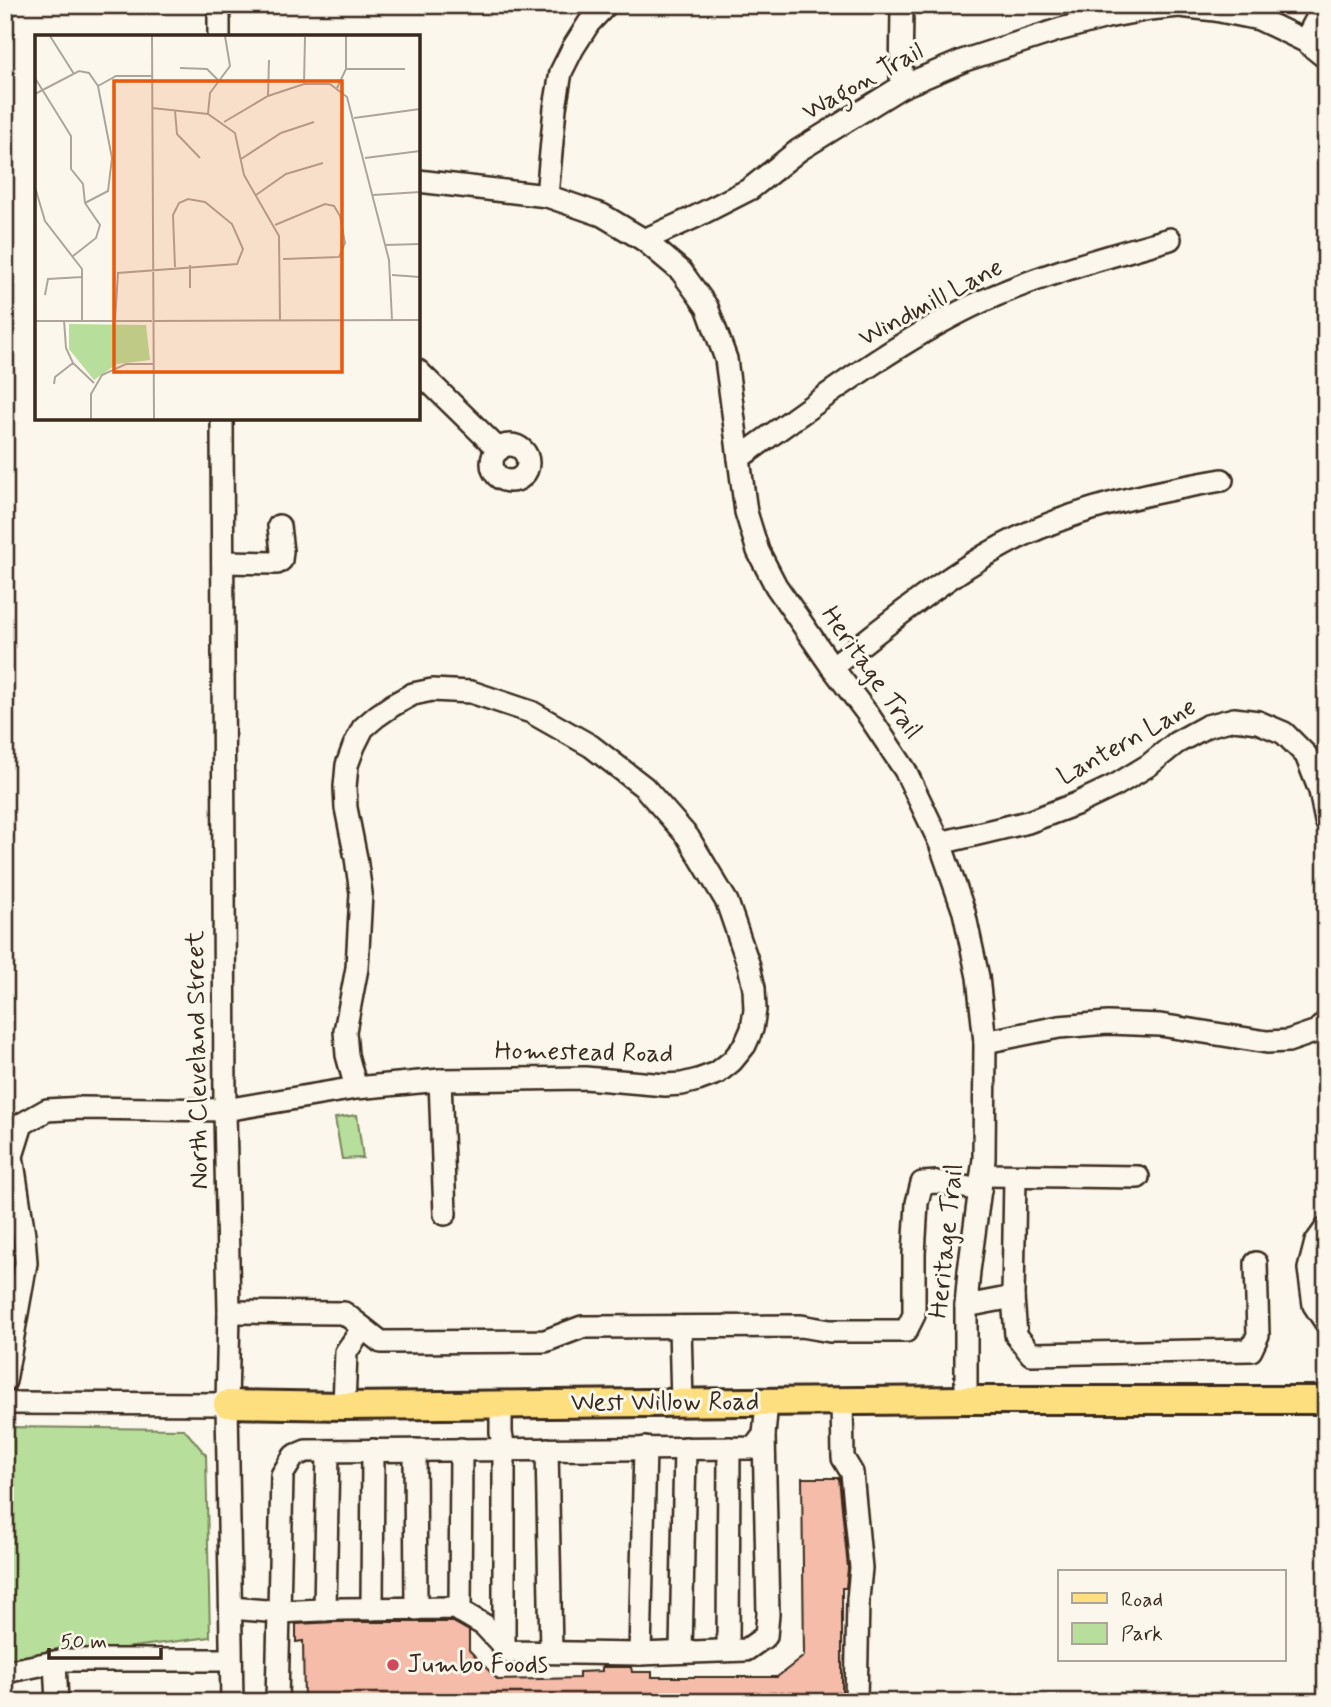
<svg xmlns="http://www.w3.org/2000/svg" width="1331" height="1707" font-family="Mynerve,sans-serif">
	<rect width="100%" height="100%" fill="#fbf7ec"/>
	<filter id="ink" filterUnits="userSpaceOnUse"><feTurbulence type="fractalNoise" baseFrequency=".0143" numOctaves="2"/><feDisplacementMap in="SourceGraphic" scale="14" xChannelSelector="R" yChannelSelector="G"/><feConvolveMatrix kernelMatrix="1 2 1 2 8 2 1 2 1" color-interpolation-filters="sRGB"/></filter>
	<g filter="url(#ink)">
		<!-- green -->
		<g fill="#b7df9b" stroke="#79845c" stroke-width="2">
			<path d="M357,1115l6,43 -21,1 -7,-41z"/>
			<path d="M5,1427l179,2 22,26 4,182 -101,13 -104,16z"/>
		</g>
		<!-- building -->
		<path fill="#f4bca9" stroke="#3b2a1e" stroke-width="2" d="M802,1478h37l9,90 -2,20h-4v114h-538l-1,-61 -7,1v-18l40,-2h117l16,9v19l29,30 81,-2v-6l23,-1v-4h29l1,5h20v5h125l27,-21z"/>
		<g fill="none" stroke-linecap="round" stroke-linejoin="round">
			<!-- minor casing -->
			<g stroke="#3b2a1e" stroke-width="26">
				<g id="minor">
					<path d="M219,5v32"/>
					<path d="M1305,41l19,-36"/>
					<path d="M901,87l1,-82"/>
					<path d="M418,181l129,15 55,19 42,25 37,31 26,36 19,52 20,153 12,39 18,35 56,81 37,49 36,54 35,73 24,69 14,65 7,65 -1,117 -15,112 -3,35v94"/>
					<path d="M547,196l8,-88 6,-36 12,-24 16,-25 17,-18"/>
					<path d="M644,240l51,-23 55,-28 49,-39 102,-63 64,-27 93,-30 49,-13 43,-8 29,-3 36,4 44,9 46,22 21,17"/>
					<path d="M418,371l81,79"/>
					<path d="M222,418l3,692 4,202 -2,92 5,298"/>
					<circle cx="510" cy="463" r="18"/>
					<path d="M739,458c75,-53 149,-111 233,-152 63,-30 131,-48 198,-67"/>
					<path d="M223,562l54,1 4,-3 1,-9 -3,-25"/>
					<path d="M832,667c55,-42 109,-88 170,-121 68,-37 145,-53 220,-66"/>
					<path d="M940,843l88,-21 48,-18 40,-19 33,-20 27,-22 31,-17 27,-7 24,3 26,11 22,22 14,36 6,30"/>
					<path d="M985,1042l74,-15 49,-4 52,2 107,17 21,-1 29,-10 9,-9"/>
					<path d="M440,1080l5,134"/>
					<path d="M982,1175l156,2"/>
					<path d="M1326,1228l-10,14 -7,27 5,36 12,18"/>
					<path d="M1013,1297l3,38 15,19 220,-4 7,-15 -2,-72"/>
					<path d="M966,1306l47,-9 2,-121"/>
					<path d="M229,1312l115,1 37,29 164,-1 37,-14 219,-1 29,5h76l8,-16v-61l3,-51 5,-20 15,-1 43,8"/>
					<path d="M680,1327l2,76"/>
					<path d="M5,1381l21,-118 -2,-28 -12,-79 10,-32 25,-14 35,-2 143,2 131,-22 84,-8 145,-2 80,7 17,-1 16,-4 19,-7 15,-12 13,-16 7,-16 3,-19 -1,-22 -5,-22 -22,-64 -39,-65 -44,-50 -53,-41 -60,-34 -60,-20 -39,-2 -19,4 -20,11 -16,11 -14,12 -9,18 -7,19 -2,22 1,21 10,50 5,35 -4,75 -12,63 2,24 9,33"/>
					<path d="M842,1401l1,57 9,15 9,95 -3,31 -2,103"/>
					<path d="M5,1403l222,1"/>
					<path d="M501,1404v29l3,16v197"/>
					<path d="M344,1406l2,-54 17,-24"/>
					<path d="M547,1449l4,203"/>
					<path d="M415,1450l1,159"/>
					<path d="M231,1608l48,4 63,-3 113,-1 29,17 25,27 131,2 106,-4 20,-14 2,-22 -4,-179"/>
					<path d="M372,1609l1,-159"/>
					<path d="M325,1610l3,-159"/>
					<path d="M460,1611l1,-162"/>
					<path d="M728,1650l1,-202"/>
					<path d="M681,1652l4,-204"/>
					<path d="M640,1654l5,-206"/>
					<path d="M55,1662l2,40"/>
					<path d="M5,1672l60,-12h166"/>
					<path d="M277,1702l5,-227 12,-19 12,-5 448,-3 10,-13 3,-33"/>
				</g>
			</g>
			<!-- major casing -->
			<g stroke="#3b2a1e" stroke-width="32">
				<path id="major" d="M227,1404l117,2 622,-6h360"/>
			</g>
			<!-- minor -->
			<use href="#minor" stroke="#fbf7ec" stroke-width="21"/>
			<!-- major -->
			<use href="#major" stroke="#fedf80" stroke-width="26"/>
		</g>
	</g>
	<!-- markers -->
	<circle fill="#d1495b" stroke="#fbf7ec" stroke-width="2.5" cx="393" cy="1665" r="7"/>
	<g text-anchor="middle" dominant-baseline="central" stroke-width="6" stroke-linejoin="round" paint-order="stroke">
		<!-- street labels -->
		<g font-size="26" fill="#3b2a1e" stroke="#fbf7ec">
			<text transform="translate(863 82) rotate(-29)">Wagon Trail</text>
			<text transform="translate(931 303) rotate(-28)">Windmill Lane</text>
			<text transform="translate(871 673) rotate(55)">Heritage Trail</text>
			<text transform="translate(1127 742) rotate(-29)">Lantern Lane</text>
			<text transform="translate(584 1053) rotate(1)">Homestead Road</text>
			<text transform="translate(198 1060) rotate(-91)">North Cleveland Street</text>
			<text transform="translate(947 1241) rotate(-84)">Heritage Trail</text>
			<text x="665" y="1403">West Willow Road</text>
		</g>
		<!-- poi labels -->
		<g font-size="26" fill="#3b2a1e" stroke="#fbf7ec" text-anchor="start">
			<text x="407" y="1665">Jumbo Foods</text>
		</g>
	</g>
	<!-- overview -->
	<g transform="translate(35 35)">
		<rect width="385" height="385" fill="#fbf7ec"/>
		<path d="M34,289l77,1 4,35 -33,4 -23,16 -25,-31z" fill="#b7df9b"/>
		<path fill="none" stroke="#aea59a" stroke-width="2" d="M15,1l24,38M117,1l2,383M145,33l27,1 12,12M311,34h59M0,43l36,58v33l12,15 2,19 15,22 -4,13 -23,18M269,49l1,-47M302,53l9,-19v-33M0,59l44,-23 10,2 9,13 18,-10h36M233,61l1,-36M117,73l56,6 27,19 9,42 35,61 1,84M140,76l2,23 23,24M173,79l2,-21 20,-27 -5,-30M319,83l66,-9M189,87l44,-26 36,-12h26l17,13 42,163 3,60M330,123l55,-7M206,124l40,-26 33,-11M0,152l10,34 37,48v52M221,160l30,-21 37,-11M338,160l47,-3M50,168l23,-12 4,-33 -14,-72M240,190l50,-21 9,2 6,10 5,27 -6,14 -56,2M350,210l35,-1M155,230v23M357,240l28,2M10,260l3,-16 34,-2M29,285l2,28 7,15 21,20M80,285l3,-47 119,-9 6,-15 -11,-25 -27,-22 -17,-3 -9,4 -6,12 2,52M0,286h117M118,286l267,-1M19,349l1,-7 18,-14M56,384v-25l11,-19 24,-11h28"/>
		<path fill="#e8590c" fill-opacity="0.15" stroke="#e8590c" stroke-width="3.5" d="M79,46h228v291h-228z"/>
		<rect width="385" height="385" fill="none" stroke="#3b2a1e" stroke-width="3.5"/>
	</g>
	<!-- margin -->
	<rect width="1331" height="1707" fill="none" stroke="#fbf7ec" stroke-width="28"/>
	<rect x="14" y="14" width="1303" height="1679" fill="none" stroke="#3b2a1e" stroke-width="2.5" filter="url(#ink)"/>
	<!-- legend -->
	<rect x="1058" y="1570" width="228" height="91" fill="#fbf7ec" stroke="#aea59a" stroke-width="2"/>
	<rect x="1072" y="1593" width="35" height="10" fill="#fedf80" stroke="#aea59a" stroke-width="2"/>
	<text x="1121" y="1606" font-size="21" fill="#3b2a1e">Road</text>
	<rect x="1072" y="1623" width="35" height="21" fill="#b7df9b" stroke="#aea59a" stroke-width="2"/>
	<text x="1121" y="1640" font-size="21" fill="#3b2a1e">Park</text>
	<!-- scale -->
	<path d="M49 1648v10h112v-10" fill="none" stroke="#3b2a1e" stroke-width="3.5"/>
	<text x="60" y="1648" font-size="21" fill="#3b2a1e" stroke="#fbf7ec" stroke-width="5" paint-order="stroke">50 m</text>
</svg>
